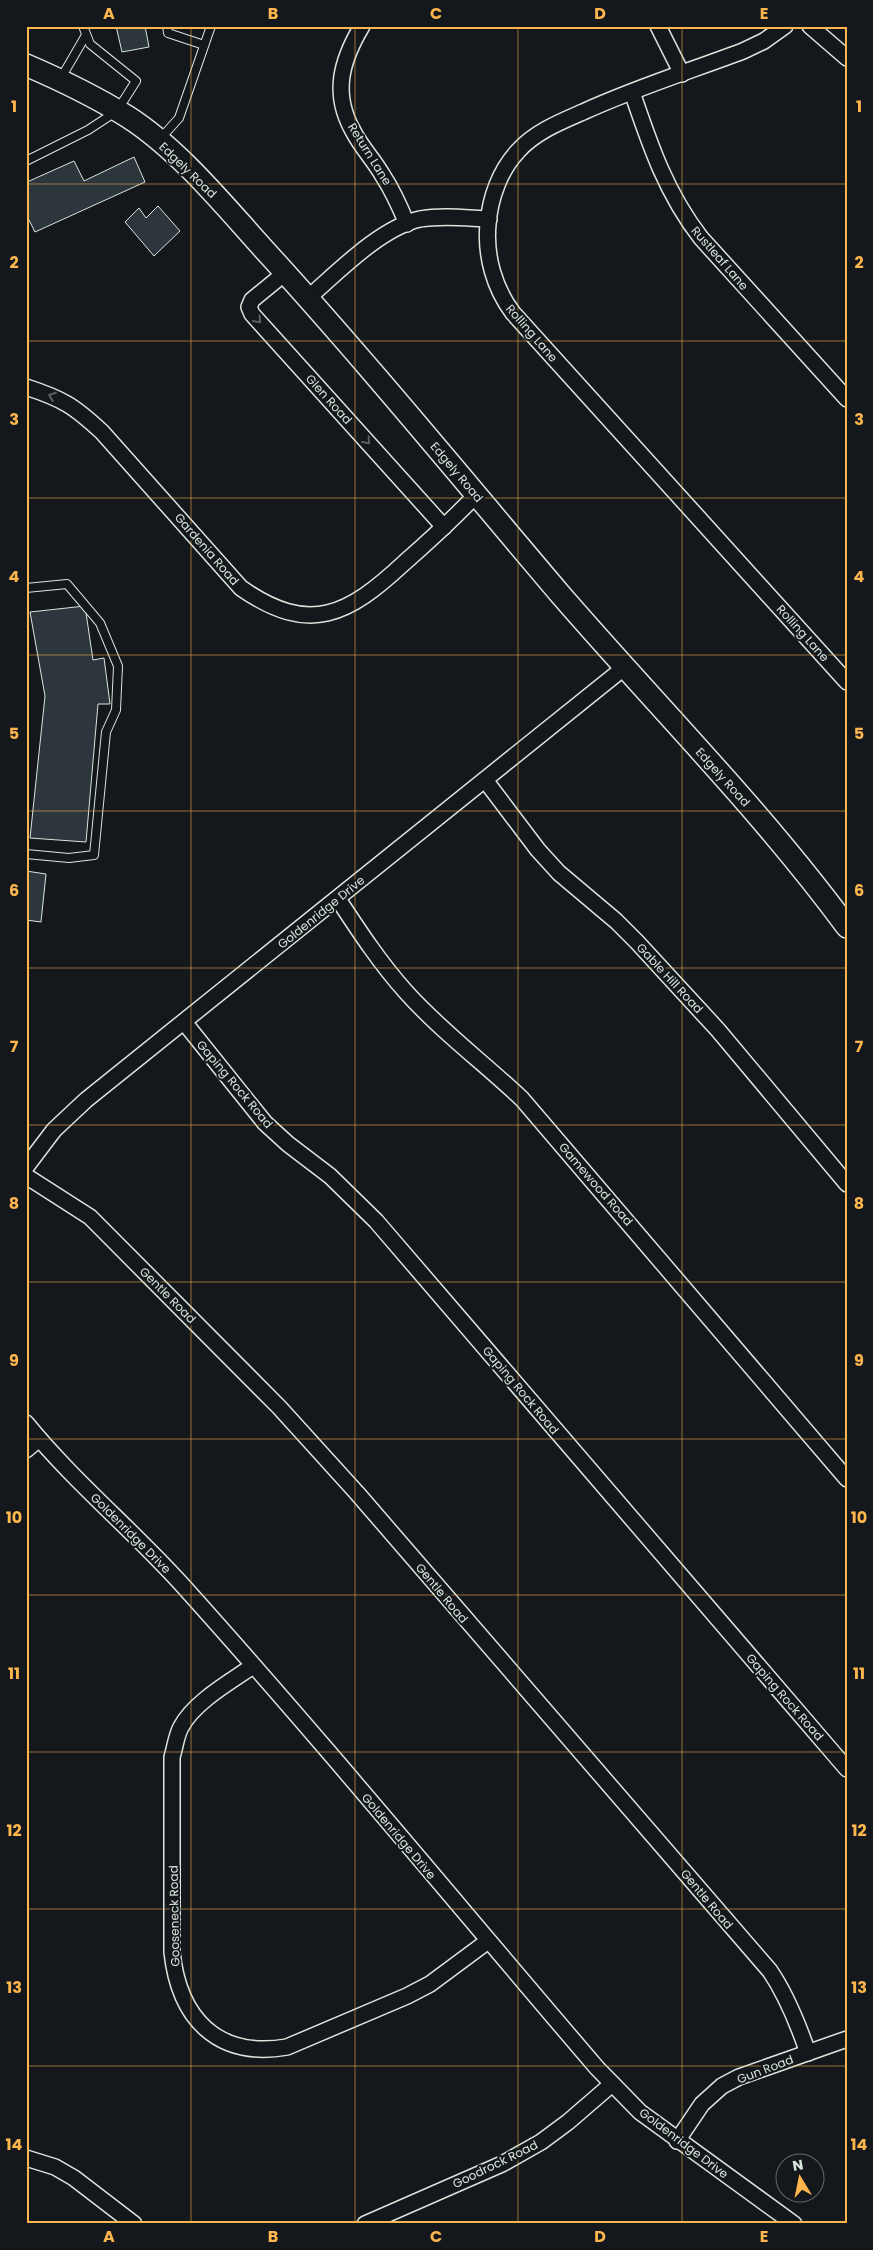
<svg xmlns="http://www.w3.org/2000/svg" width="873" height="2250" font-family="Poppins,sans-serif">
	<rect width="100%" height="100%" fill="#14181c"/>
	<!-- building -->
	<g fill="#2c363c" stroke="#d8e6dc">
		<path d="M116,26h29l4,21 -27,5z"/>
		<path d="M134,157l11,25 -110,50 -9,-18 1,-32 47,-21 10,20z"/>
		<path d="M158,206l22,25 -26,25 -29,-34 14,-14 7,10z"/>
		<path d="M85,606l8,54 11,-2 6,46h-12l-12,138 -56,-4 15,-142 -15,-84z"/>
		<path d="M26,871l20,3 -5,48 -15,-2z"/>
	</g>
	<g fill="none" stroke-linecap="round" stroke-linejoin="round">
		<!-- lane casing -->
		<g stroke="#d8e6dc" stroke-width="10">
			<g id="lane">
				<path d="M167,26l1,7 36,12"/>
				<path d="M61,78l25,-43"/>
				<path d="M160,139l19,-21 32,-92"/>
				<path d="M26,161l62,-31 29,-19 19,-30 -46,-37 -7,-18"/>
				<path d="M26,588l41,-4 33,39 18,43 -2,44 -10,22 -12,123 -25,3 -43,-4"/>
			</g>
		</g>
		<!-- street casing -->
		<g stroke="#d8e6dc" stroke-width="18">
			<g id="street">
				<path d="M362,26c-21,35 -30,68 -9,105 8,16 21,29 30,45 10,15 17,31 24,48"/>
				<path d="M658,26l24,48"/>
				<path d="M785,26l-21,15 -21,10c-53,20 -108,37 -160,61 -23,10 -48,20 -65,39 -18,19 -28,47 -30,73 -3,31 6,64 25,89l334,369"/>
				<path d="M810,26l37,32"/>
				<path d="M632,92c18,53 34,101 69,146l146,161"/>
				<path d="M285,273l-33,27 -3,7 3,7 192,213"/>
				<path d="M308,298c30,-26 72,-70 112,-79 22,-4 46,-1 69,0"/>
				<path d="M26,387c37,12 48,19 76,45l139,156c69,48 107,27 163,-25 25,-22 49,-44 72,-68"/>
				<path d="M485,780l53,70 21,23 57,48 21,21 81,88 129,154"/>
				<path d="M338,899c21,32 42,64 68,93 35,39 78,71 116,107l325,380"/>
				<path d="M184,1022l81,101 23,21 42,32 46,45 471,548"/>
				<path d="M26,1167l28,-37 32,-30 539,-433"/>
				<path d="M26,1176l64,41 189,190 78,86 413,478c17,25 28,53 38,82"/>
				<path d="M26,1423c48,59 108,108 159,165 141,157 275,320 412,480l43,44 154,112"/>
				<path d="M26,1450l13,-11"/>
				<path d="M253,1666c-23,16 -59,36 -72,61 -5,9 -6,21 -9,30v195c7,66 45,107 115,95l120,-51 23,-12 58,-43"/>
				<path d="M677,2141l25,-37 20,-18 17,-9 108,-38"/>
				<path d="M26,2158l29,9 19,11 60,46"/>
				<path d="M365,2224l137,-60 39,-22 27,-20 44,-38"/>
			</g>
		</g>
		<!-- secondary casing -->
		<g stroke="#d8e6dc" stroke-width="24">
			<path id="secondary" d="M26,65c35,15 70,32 102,52 53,34 99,92 142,139 100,110 194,225 290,338 96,111 200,215 287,333"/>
		</g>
		<!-- lane -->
		<use href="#lane" stroke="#14181c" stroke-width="8"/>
		<!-- street -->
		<use href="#street" stroke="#14181c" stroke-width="15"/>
		<!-- secondary -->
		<use href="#secondary" stroke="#14181c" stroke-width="21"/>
	</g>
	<!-- one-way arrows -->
	<defs><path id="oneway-chevron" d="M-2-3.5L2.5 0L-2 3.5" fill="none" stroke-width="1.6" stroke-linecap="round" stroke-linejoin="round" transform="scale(1.25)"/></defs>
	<g stroke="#59605f">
		<use href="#oneway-chevron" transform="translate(258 320) rotate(48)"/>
		<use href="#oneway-chevron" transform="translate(52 396) rotate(-159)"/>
		<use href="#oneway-chevron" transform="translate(367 441) rotate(48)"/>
	</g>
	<!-- grid -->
	<path fill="none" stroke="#ffb74d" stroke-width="1" stroke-opacity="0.55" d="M191,26v2198M355,26v2198M518,26v2198M682,26v2198M26,184h821M26,341h821M26,498h821M26,655h821M26,811h821M26,968h821M26,1125h821M26,1282h821M26,1439h821M26,1595h821M26,1752h821M26,1909h821M26,2066h821"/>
	<g text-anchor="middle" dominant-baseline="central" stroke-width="4" stroke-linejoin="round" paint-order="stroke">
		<!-- street labels -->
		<g font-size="12" fill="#d8e6dc" stroke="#14181c">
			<text transform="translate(370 154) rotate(58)">Return Lane</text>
			<text transform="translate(188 170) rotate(44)">Edgely Road</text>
			<text transform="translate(720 258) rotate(49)">Rustleaf Lane</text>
			<text transform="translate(532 333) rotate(49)">Rolling Lane</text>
			<text transform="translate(329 399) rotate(48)">Glen Road</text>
			<text transform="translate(457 472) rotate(50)">Edgely Road</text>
			<text transform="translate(207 549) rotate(49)">Gardenia Road</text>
			<text transform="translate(803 633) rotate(48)">Rolling Lane</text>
			<text transform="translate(723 777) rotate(48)">Edgely Road</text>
			<text transform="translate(321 912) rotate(-39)">Goldenridge Drive</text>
			<text transform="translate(670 978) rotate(47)">Gable Hill Road</text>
			<text transform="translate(235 1084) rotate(50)">Gaping Rock Road</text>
			<text transform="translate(596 1184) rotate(49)">Gamewood Road</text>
			<text transform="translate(168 1295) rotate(45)">Gentle Road</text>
			<text transform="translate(521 1390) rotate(50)">Gaping Rock Road</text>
			<text transform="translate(131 1533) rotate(45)">Goldenridge Drive</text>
			<text transform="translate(442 1593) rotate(50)">Gentle Road</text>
			<text transform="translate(785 1697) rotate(49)">Gaping Rock Road</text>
			<text transform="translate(399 1836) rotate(50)">Goldenridge Drive</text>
			<text transform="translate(707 1899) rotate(50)">Gentle Road</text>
			<text transform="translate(174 1916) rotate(-91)">Gooseneck Road</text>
			<text transform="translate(765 2069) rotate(-21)">Gun Road</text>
			<text transform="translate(684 2143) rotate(37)">Goldenridge Drive</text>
			<text transform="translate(495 2164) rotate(-26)">Goodrock Road</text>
		</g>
	</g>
	<!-- border -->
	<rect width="873" height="2250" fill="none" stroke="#14181c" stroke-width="55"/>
	<!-- north arrow -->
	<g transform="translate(800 2178) rotate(350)"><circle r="24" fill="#14181c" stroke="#626a69"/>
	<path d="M0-4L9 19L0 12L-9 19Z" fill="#ffb74d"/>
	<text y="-8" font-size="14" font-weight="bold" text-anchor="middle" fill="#d8e6dc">N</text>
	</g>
	<rect x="28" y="28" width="818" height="2194" fill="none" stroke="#ffb74d" stroke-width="2"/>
	<g font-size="16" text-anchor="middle" font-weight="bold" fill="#ffb74d">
		<text x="109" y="19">A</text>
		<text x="273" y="19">B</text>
		<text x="436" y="19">C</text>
		<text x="600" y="19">D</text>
		<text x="764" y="19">E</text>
		<text x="14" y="112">1</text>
		<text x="859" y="112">1</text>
		<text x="14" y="268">2</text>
		<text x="859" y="268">2</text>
		<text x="14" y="425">3</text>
		<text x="859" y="425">3</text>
		<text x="14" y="582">4</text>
		<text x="859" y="582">4</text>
		<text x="14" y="739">5</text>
		<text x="859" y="739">5</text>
		<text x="14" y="896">6</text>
		<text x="859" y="896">6</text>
		<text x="14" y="1052">7</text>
		<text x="859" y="1052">7</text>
		<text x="14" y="1209">8</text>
		<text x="859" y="1209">8</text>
		<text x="14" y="1366">9</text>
		<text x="859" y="1366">9</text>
		<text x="14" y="1523">10</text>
		<text x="859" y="1523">10</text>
		<text x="14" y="1679">11</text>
		<text x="859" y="1679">11</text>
		<text x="14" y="1836">12</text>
		<text x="859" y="1836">12</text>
		<text x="14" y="1993">13</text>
		<text x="859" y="1993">13</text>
		<text x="14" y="2150">14</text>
		<text x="859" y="2150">14</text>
		<text x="109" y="2242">A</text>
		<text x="273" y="2242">B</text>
		<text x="436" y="2242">C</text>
		<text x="600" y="2242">D</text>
		<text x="764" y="2242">E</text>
	</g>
</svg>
